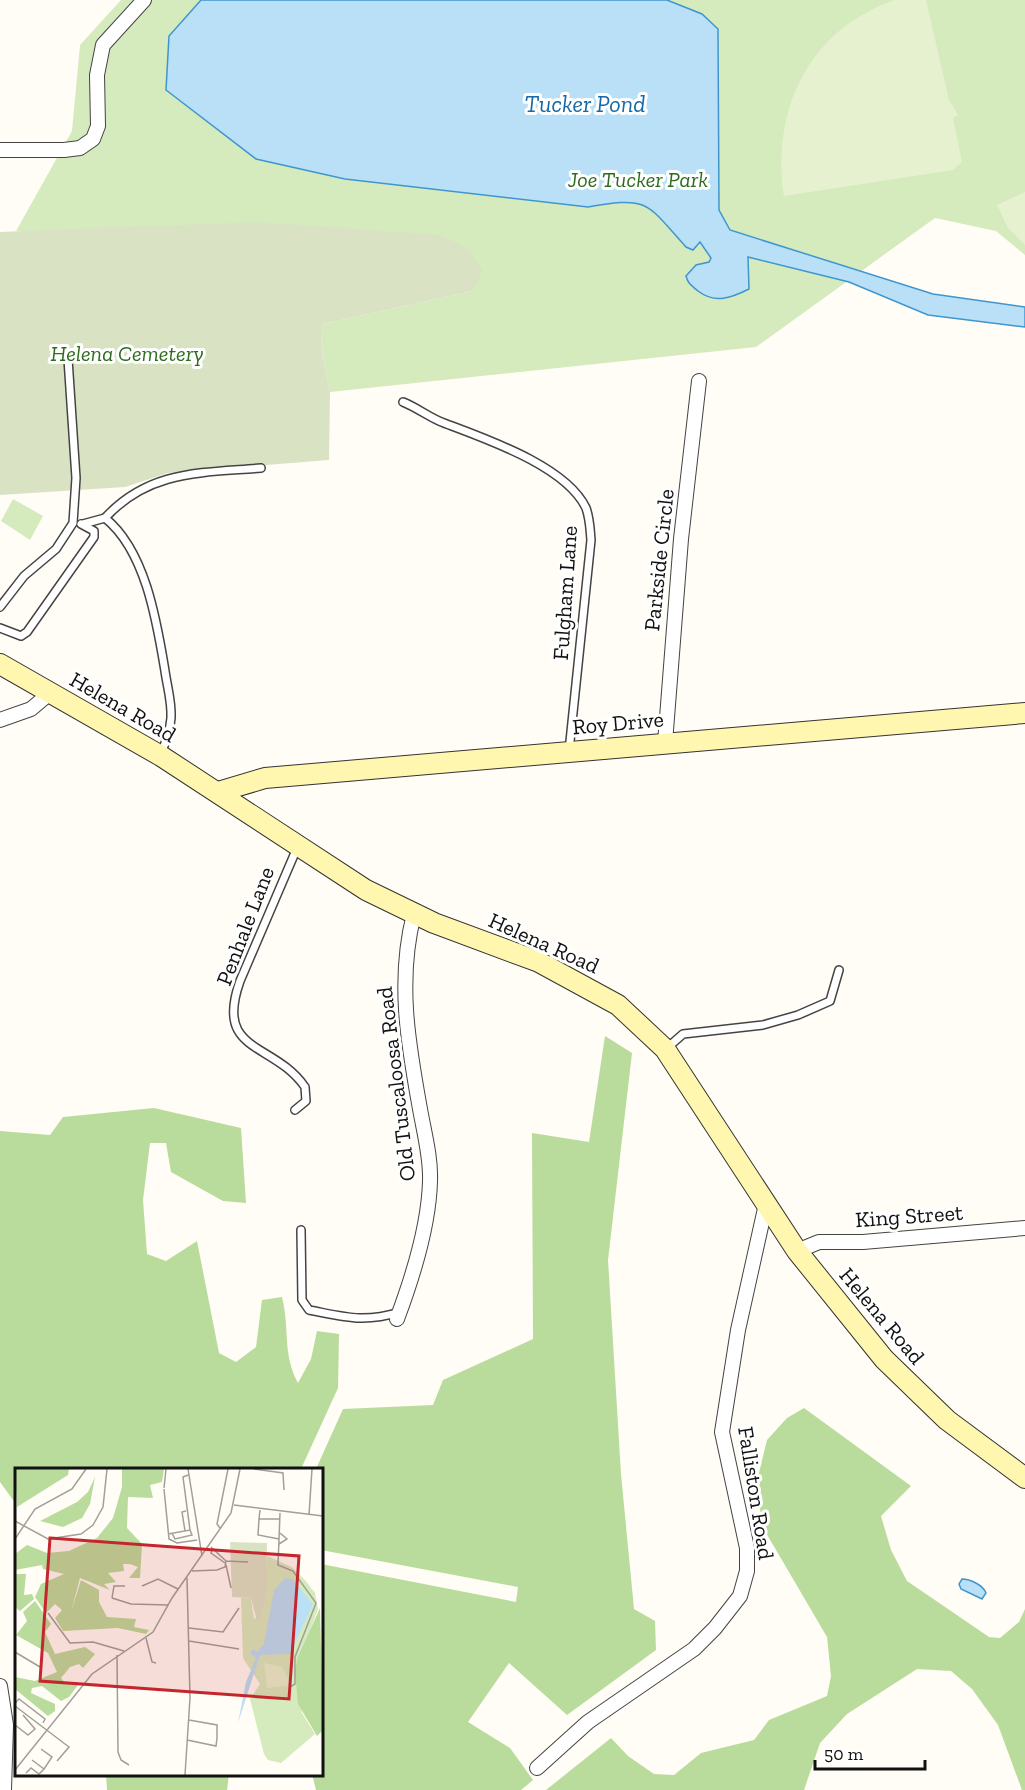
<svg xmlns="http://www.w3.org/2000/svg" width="1025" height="1790" font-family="'Zilla Slab',serif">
	<rect width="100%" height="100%" fill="#fffdf5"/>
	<!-- green -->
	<g fill="#d5ebbd">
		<path d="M121,0h904v255l-29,-24 -61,-13 -179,129 -426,45 -9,-47 2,-21 150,-33 -457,-60 56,-100 8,-86z"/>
		<path d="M13,499l30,17 -13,24 -29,-19z"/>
	</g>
	<!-- forest -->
	<g fill="#b9dc9c">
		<path d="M605,1036l27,17 -24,207 13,214 13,135 21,12 1,29 -89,65 -58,-52 -41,59 42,26 23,32 -12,10h-205l-4,-16h9v-210l195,38 2,-15 -197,-37v-81h-5l27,-60 90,-4 10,-25 90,-41 -1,-206 57,9z"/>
		<path d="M154,1108l87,20 5,75 -23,-2 -52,-29 -5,-29h-16l-7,57 4,54 19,7 31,-20 22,112 17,9 20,-15 6,-47 20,-3c8,32 0,56 16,86l13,-24 6,-28 22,3 -1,54 -37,81h-285v35l-16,-22v-351l50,4 13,-18z"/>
		<path d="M804,1408l107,78 -30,30 10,34 16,31 82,56 11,1 19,-16 6,-13v181h-3l-24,-65 -26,-36 -21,-18 -34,-2 -70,45 -27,29 -16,47h-258l65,-52 17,18 26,18 20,1 27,-22 53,-13 15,-20 58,-24 4,-20 -4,-39 -65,-111 -5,-45 10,-41 20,-22z"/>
		<path d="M106,1774h123l-2,16h-120z"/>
	</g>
	<!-- cemetery -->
	<path fill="#d9e3c4" d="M259,222l179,13 27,11 18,24 -10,21 -150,33 -2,21 9,47 -1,68 -161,13 -43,14 -125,8v-263z"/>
	<!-- pitch -->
	<g fill="#e6f2cf">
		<path d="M895,0h31l23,100 9,15 -5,3 9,44 -9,8 -169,26c-13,-86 25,-167 111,-196z"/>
		<path d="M1025,192v53l-17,-17 -11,-23z"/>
	</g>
	<!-- water -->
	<g fill="#b9e0f7" stroke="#3f96cf" stroke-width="1.5">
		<path d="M201,0h466l35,14 16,15 1,181 11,20 203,64 92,13v20l-97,-12 -79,-33 -101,-25 1,32c-18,9 -34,15 -51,2 -6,-5 -10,-7 -12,-15l10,-11 13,-3 2,-4 -11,-16 -7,8 -7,-3c-40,-44 -36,-51 -98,-40l-243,-28 -89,-20 -90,-69 3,-54z"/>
		<path d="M962,1579c8,0 21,6 24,14l-4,6 -21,-10 -2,-5z"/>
	</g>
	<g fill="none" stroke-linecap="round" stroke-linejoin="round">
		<!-- lane casing -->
		<g stroke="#444" stroke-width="10">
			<g id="lane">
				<path d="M403,402c15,6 27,16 41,21 42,16 122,43 142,85 4,11 4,21 5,32l-22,211"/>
				<path d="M105,518c44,-48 96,-45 156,-50"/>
				<path d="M83,524l22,-6c41,33 52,105 60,153 2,15 7,31 6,47 -1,12 -5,24 -10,35"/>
				<path d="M0,607l24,-31 32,-27 17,-26 3,-45 -8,-119"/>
				<path d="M0,628l21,8 6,-4 67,-95v-6l-13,-7"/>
				<path d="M667,1048l16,-14 80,-9 35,-10 32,-14 9,-31"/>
				<path d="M295,1110l11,-9 -1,-14c-32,-46 -91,-33 -65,-106l57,-133"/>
				<path d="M301,1230l1,70 7,10c37,7 54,13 91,2"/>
			</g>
		</g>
		<!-- street casing -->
		<g stroke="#444" stroke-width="16">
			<g id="street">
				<path d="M0,150h64l16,-2 13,-9 5,-13 -1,-51 6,-30 41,-45"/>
				<path d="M0,720l31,-11 19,-16"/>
				<path d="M665,743l16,-204 18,-158"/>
				<path d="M797,1251l22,-9h44l162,-14"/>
				<path d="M397,1319c15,-40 32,-95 33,-138 1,-24 -6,-49 -10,-72 -12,-66 -23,-129 -6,-195"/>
				<path d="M0,1686l6,39 -2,65"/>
				<path d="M537,1768l51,-46 106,-73 21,-21 25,-32 7,-25v-23l-25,-116 16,-102 28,-126"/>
			</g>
		</g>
		<!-- secondary casing -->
		<g stroke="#333" stroke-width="22">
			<g id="secondary">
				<path d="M0,664l161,92 205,134 68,33 105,39 79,43 47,44 132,202 87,108 63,61 78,58"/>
				<path d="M218,792l47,-14 760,-65"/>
			</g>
		</g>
		<!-- lane -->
		<use href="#lane" stroke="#fff" stroke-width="7"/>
		<!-- street -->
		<use href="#street" stroke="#fff" stroke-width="14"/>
		<!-- secondary -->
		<use href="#secondary" stroke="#fff6b0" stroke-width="20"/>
	</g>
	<g text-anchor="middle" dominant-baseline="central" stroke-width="6" stroke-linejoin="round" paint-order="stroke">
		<!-- park labels -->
		<g font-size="22" font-style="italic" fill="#2f6b1f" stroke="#fff">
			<text x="638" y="179">Joe Tucker Park</text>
			<text x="127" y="353">Helena Cemetery</text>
		</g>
		<!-- street labels -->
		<g font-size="22" fill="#111" stroke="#fff">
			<text transform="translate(659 560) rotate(-84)">Parkside Circle</text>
			<text transform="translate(565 593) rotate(-86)">Fulgham Lane</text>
			<text transform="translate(123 707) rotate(30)">Helena Road</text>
			<text transform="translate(618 723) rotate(-5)">Roy Drive</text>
			<text transform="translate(245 926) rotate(-69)">Penhale Lane</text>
			<text transform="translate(544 943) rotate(24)">Helena Road</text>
			<text transform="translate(396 1084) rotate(-97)">Old Tuscaloosa Road</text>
			<text transform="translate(909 1216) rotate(-4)">King Street</text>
			<text transform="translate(882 1316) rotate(50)">Helena Road</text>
			<text transform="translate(756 1493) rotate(81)">Falliston Road</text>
		</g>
		<!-- water labels -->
		<g font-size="24" font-style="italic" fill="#1768a6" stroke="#fff">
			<text x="585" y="103">Tucker Pond</text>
		</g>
	</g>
	<!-- overview -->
	<g transform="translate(15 1468)">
		<rect width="308" height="308" fill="#fffdf5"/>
		<path d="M252,88l25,11 13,13 10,13 3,16 -23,62 7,42 13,21 -34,29 -13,-3 -4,-6 -14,-55 10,-15 -17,-26 -2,-60h10l3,21 8,-4z" fill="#d5ebbd"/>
		<path d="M0,1h54l-1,6 -51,32zM107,1h42l-2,13 -12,3 3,13 -25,-1 -1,31 15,16 -2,34h-11l9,-11 -8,-3h-7l1,7 -16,2 8,9 -12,2 6,6 -30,-12 -9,34 10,-32 18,10v12l8,15 29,2 -2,8 15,3 -3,4 -28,-6 -55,3 -8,-13 7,-8 -7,-6 -9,9 -11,-16 6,-13 23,-10 -21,-5 -1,-4 -27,5v-16l12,-9 20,8 22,-2 28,-13 16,-20 9,-31zM80,9l-5,27 -8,14 -19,9 -23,-6 37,-19 11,-10zM0,106h11l-2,21 8,-1 2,5 -14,12 -5,-4zM20,133l16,23 -6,8 10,22 30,-7 10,7 -12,14 -4,-4 -9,3 -9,11 5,6 12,1 -9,12 -8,4 -19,-15 -10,2 -1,5 24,11v7l-7,5 -33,-27v-12l20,4 22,-9 -9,-19 -32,-18 11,-14 -4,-9zM305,140l3,122 -6,6 -19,-32 -3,-33 2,-12z" fill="#b9dc9c"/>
		<path d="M215,74l37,1 -1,47 -4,25 -5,6 -6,-23 -19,-1z" fill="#d9e3c4"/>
		<path d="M249,195l18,4 9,18 -24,3z" fill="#e6f2cf"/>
		<path d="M270,110l7,1 21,25 -23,50 -30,1 -22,68 8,-41 10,-24 -6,-5 4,-4 3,3 7,-8 10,-54z" fill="#b9e0f7"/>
		<path fill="none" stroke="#a09f9a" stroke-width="1.5" d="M173,1l14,87M239,1l29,4 1,17M173,7l-5,2 7,53M149,20l2,-19M149,21l5,50 8,4 20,-3M219,37l89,11M245,42l-1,9h21M265,45l-2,52 15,6 23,32 -21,54v27l-5,3M294,47l3,-46M244,51l-1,16 21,4M0,53l33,18 33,-5 12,-9 10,-18 4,-38M205,60l-3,-4 11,-55M170,63l-3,-19 4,-1M153,66l22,-4 2,5 -17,4 -3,-6M0,71l20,-30 37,-20 14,-20M264,76l8,-5 -7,-6M196,79l15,14M198,80l-2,5 14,10M211,93l22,1M211,97l5,23M177,103l25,-1 8,-3 1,-6M127,118l16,-7 20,10M97,130l19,6 37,1M97,130l2,-12h11M33,145l22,30 23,-1 31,9M174,160l34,4 16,-24M131,170l6,24 4,1M174,173l50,8M0,184l25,15M102,187l1,97 3,8 8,5M0,235l4,-4 26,20 -2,4M0,238l54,41 -12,14M0,257l13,10 7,-6 -12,-14M172,272l29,6 1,-8v-13l-28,-5M26,281l11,8 -8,12M0,302l77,-96 61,-42 19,-34 59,-85 9,-44M11,305l5,-5 8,6 5,-5 -12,-9M170,307l5,-77 -3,-120"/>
		<path fill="#c4262e" fill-opacity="0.15" stroke="#c4262e" stroke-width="3" d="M35,70l249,18 -10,143 -249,-18z"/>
		<rect width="308" height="308" fill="none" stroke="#111" stroke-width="3"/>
	</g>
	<!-- scale -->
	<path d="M815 1760v9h110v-9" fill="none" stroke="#111111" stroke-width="3"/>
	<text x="824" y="1760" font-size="18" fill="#111111" stroke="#ffffff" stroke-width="4.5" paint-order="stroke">50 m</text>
</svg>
